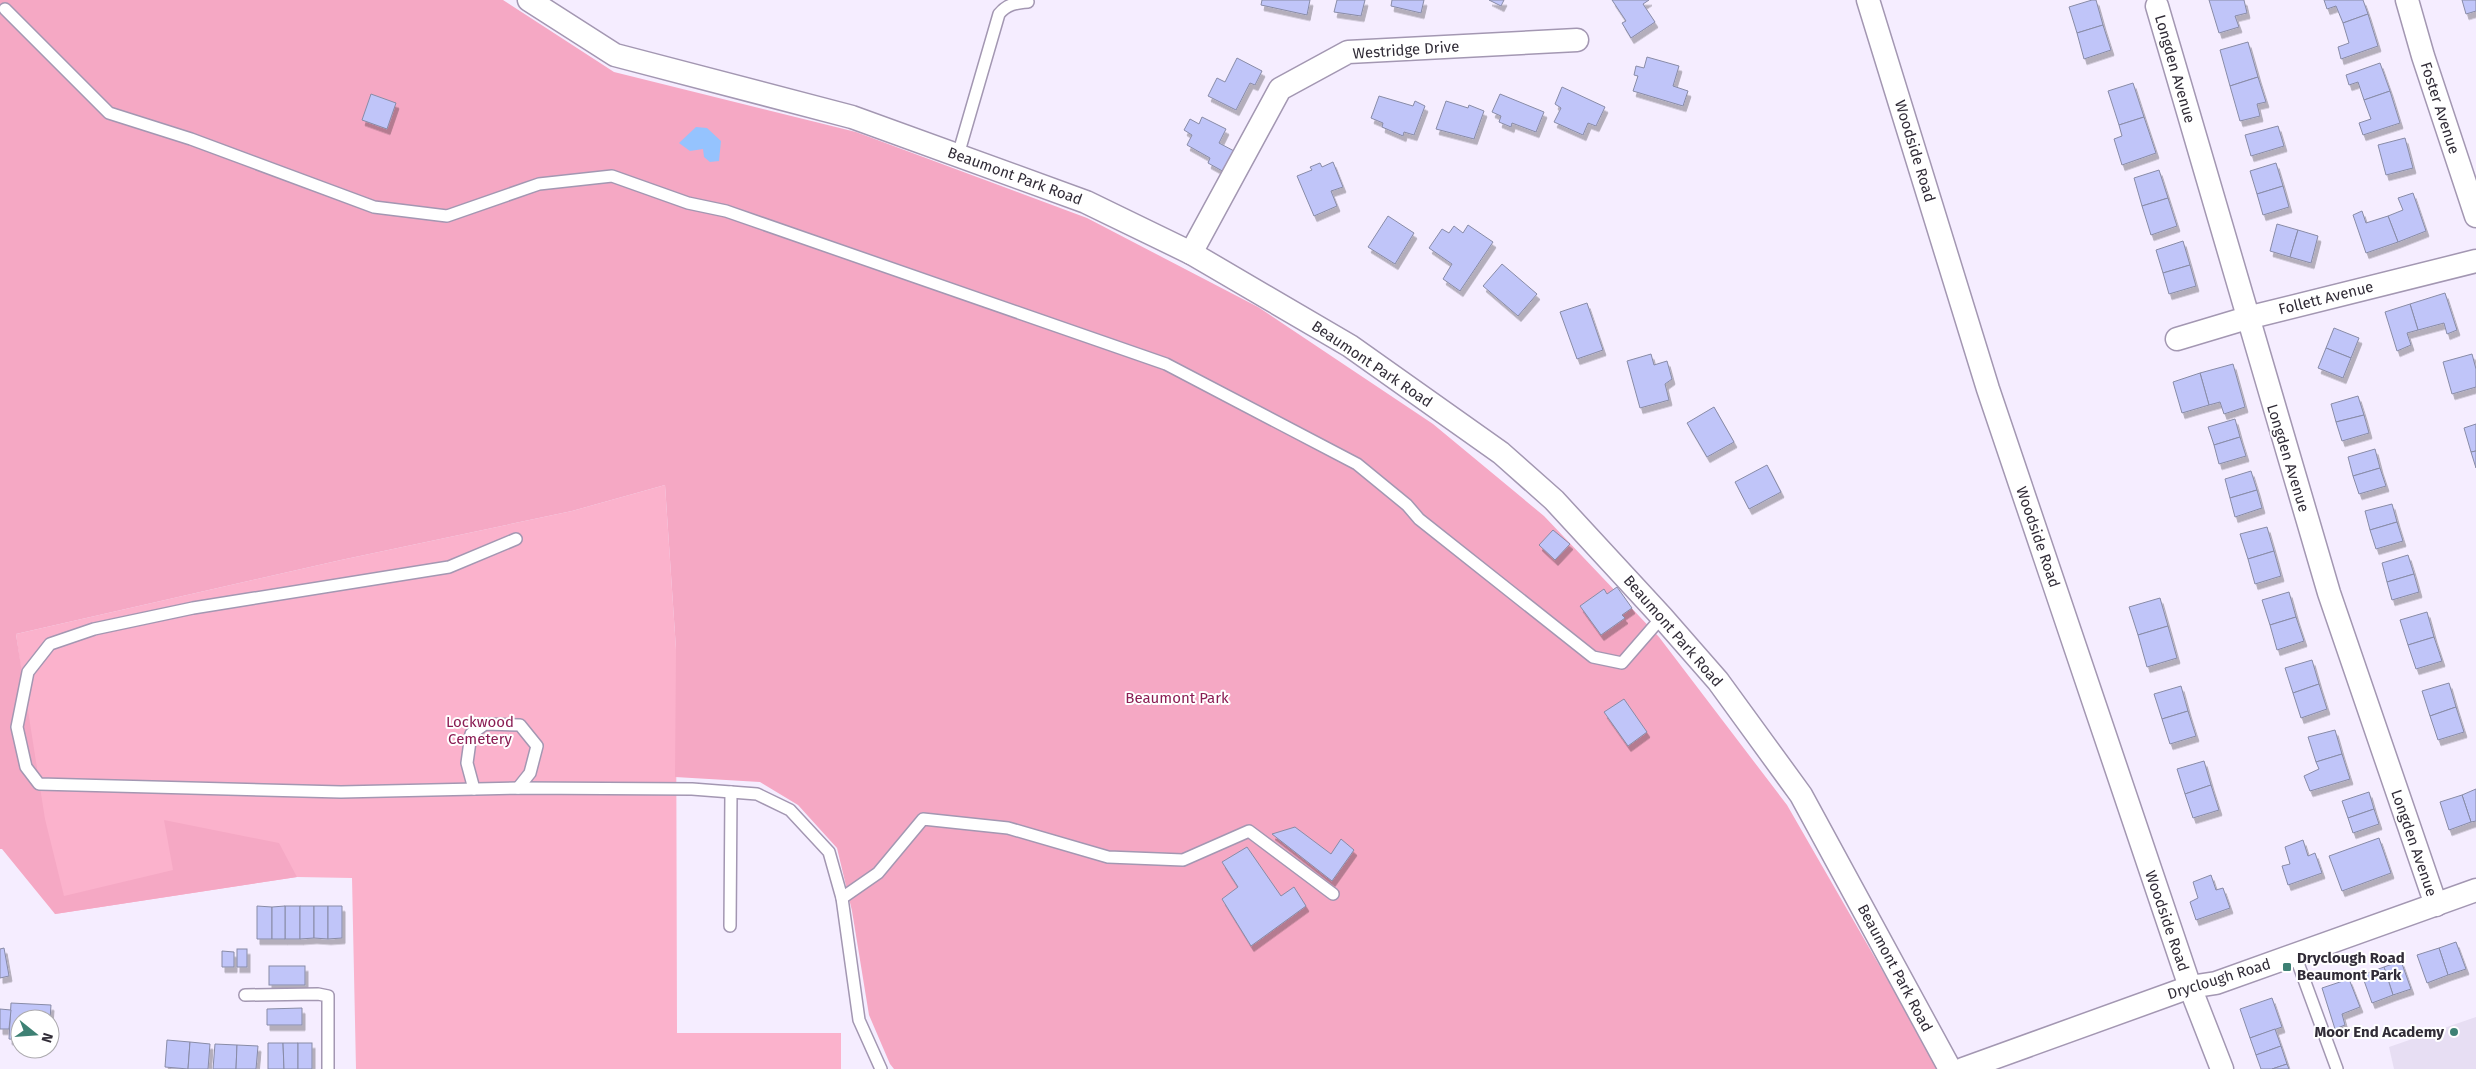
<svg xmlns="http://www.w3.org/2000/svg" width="2476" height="1069" font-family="'Fira Sans',sans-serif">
	<defs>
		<filter id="shadow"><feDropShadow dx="3" dy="5.5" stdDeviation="0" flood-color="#0004"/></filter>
	</defs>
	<rect width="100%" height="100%" fill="#f5edff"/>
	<!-- built -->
	<path fill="#e7def3" d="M2476,1017v52h-82l-5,-22z"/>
	<!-- green -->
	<path fill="#fbb2cc" d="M665,485l11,164 1,384h164v36h-485l-4,-191 -55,-1 -242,37 -39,-280 325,-74 231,-49z"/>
	<!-- forest -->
	<path fill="#f5a8c4" d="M0,0h503l111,72 242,60 231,86 171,89 175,117 111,92 115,121 128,168 152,264h-1045l-4,-5 -21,-49 -17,-104 -15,-63 -39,-43 -38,-23 -85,-5 1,-128 -11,-164 -93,26 -231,49 -325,74 29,185 19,77 109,-26 -9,-50 115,23 18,34 -242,37 -53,-65h-2z"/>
	<!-- water -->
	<path fill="#95c3fe" d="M696,127l11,1 14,13 -2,20 -9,1 -6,-5 -1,-8 -13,2 -11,-8z"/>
	<!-- building -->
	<g fill="#c0c5f9" stroke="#888ba6" filter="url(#shadow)">
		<path d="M1262,0h48l-3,15 -46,-10z"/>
		<path d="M1337,0h28l-4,16 -27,-4z"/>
		<path d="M1392,0h32l-3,13 -30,-7z"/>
		<path d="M1489,0h15l-3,6z"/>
		<path d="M1612,0h37l-6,4 12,18 -24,16 -9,-15 4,-2z"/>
		<path d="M2092,0h4l7,25 -26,8 -8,-26z"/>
		<path d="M2209,0h35l3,13 -12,3 4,11 -20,6z"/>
		<path d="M2324,0h39l5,14 -25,9 -7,-17 -9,3z"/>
		<path d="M2462,0h14v11l-10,3z"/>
		<path d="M2368,14l10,32 -37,13 -3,-12 11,-4 -6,-20z"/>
		<path d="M2103,25l8,25 -27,9 -7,-26z"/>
		<path d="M2248,42l10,35 -28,9 -10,-36z"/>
		<path d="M1647,57l32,9 -6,20 15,5 -5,15 -50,-15 5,-15 -4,-1 2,-9 8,2z"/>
		<path d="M1237,58l25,13 -7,14 -5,-2 -14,27 -28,-14 9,-18 8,4z"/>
		<path d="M2380,63l10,28 -26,9 -6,-18 -9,3 -3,-10z"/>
		<path d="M2258,77l8,25 -9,2 3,12 -20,5 -10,-35z"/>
		<path d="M2133,83l11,34 -25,8 -11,-34z"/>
		<path d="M1562,87l43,20 -9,19 -8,-3 -5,12 -29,-13 7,-14 -6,-4z"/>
		<path d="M2390,91l10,32 -37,12 -4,-12 12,-4 -7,-19z"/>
		<path d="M371,94l25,9 -9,26 -25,-9z"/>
		<path d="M1500,94l44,18 -8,20 -24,-9 -1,4 -12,-5 2,-6 -9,-4z"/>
		<path d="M1379,96l34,10 2,-5 10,5 -11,29 -10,-3 -1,4 -21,-9 1,-4 -12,-5z"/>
		<path d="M1446,101l22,7 1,-3 15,6 -10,28 -38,-10z"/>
		<path d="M1202,117l24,12 -7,14 17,9 -10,21 -18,-10 2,-5 -23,-13 5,-10 -8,-5 6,-11 9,5z"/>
		<path d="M2144,117l12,36 -34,12 -8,-26 8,-3 -3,-11z"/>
		<path d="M2278,126l6,20 -33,10 -6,-21z"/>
		<path d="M2405,138l8,30 -27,7 -8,-30z"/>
		<path d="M1333,162l10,25 -12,4 6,15 -23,10 -17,-40 15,-6 -2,-3 10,-4 2,4z"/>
		<path d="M2276,163l7,23 -26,8 -7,-23z"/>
		<path d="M2159,170l9,28 -26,8 -8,-28z"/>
		<path d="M2283,186l6,21 -26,8 -6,-21z"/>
		<path d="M2413,193l13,38 -28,11 -10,-26 15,-6 -5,-12z"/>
		<path d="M2168,198l9,28 -26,9 -9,-29z"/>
		<path d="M2362,211l4,12 22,-7 10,26 -32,11 -13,-38z"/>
		<path d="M1388,216l26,17 -19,31 -27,-17z"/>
		<path d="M2277,224l21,6 -8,27 -20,-6z"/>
		<path d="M1468,225l25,17 -33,49 -17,-12 9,-15 -23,-16 13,-19 7,4 5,-7 9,7z"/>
		<path d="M2298,230l20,6 -7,27 -21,-6z"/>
		<path d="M2183,241l7,24 -27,8 -7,-23z"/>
		<path d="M1502,264l35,30 -19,22 -35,-30z"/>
		<path d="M2190,265l6,21 -27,8 -6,-21z"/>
		<path d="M2445,293l12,37 -10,4 -3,-11 -26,7 -8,-26z"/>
		<path d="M1587,303l16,47 -26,9 -17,-47z"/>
		<path d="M2410,304l8,26 -11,3 4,12 -14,6 -12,-39z"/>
		<path d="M2334,328l25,10 -8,20 -25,-10z"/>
		<path d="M2326,348l25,10 -8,20 -25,-10z"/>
		<path d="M1651,354l3,11 13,-4 5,18 -7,5 4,16 -29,8 -13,-47z"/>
		<path d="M2472,354l4,15v18l-24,7 -9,-32z"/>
		<path d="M2233,364l12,43 -21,7 -4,-12 -11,3 -9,-32z"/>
		<path d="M2200,373l9,32 -27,8 -9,-31z"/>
		<path d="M2358,396l6,19 -28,7 -5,-18z"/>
		<path d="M1714,407l20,35 -27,15 -20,-34z"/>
		<path d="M2364,415l5,18 -27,8 -6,-19z"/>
		<path d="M2235,419l5,18 -26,8 -6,-18z"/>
		<path d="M2476,424v27l-5,1 -7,-24z"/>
		<path d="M2240,437l6,19 -27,8 -5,-19z"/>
		<path d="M2375,449l5,19 -27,8 -5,-19z"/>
		<path d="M2476,451v17l-5,-16z"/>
		<path d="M1767,465l14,27 -32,17 -14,-27z"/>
		<path d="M2380,468l6,18 -27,8 -6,-18z"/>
		<path d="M2251,471l6,19 -27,8 -5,-19z"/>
		<path d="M2257,490l5,18 -27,9 -5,-19z"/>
		<path d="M2392,504l5,18 -27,8 -5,-19z"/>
		<path d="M2397,522l6,19 -27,8 -6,-19z"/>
		<path d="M2267,527l7,24 -26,8 -8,-25z"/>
		<path d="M1553,530l17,14 -15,16 -16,-15z"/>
		<path d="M2274,551l7,25 -26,8 -7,-25z"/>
		<path d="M2408,555l6,19 -27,8 -5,-19z"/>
		<path d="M2414,574l5,18 -27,8 -5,-18z"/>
		<path d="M1617,587l15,21 -10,7 3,3 -24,17 -21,-29 24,-17 3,5z"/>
		<path d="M2289,592l7,25 -26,8 -8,-25z"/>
		<path d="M2160,598l8,28 -30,9 -9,-28z"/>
		<path d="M2427,612l7,25 -26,8 -8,-25z"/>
		<path d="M2296,617l8,24 -27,9 -7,-25z"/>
		<path d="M2168,626l9,32 -30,9 -9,-32z"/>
		<path d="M2434,637l8,24 -26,8 -8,-24z"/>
		<path d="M2312,660l7,24 -26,9 -8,-25z"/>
		<path d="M2449,683l7,24 -26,9 -8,-25z"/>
		<path d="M2319,684l8,25 -26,9 -8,-25z"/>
		<path d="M2181,686l7,25 -26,8 -8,-25z"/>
		<path d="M1624,699l23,33 -19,14 -24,-34z"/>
		<path d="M2456,707l8,25 -26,8 -8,-24z"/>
		<path d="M2188,711l8,25 -26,8 -8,-25z"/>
		<path d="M2335,730l7,24 -26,8 -8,-25z"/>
		<path d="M2342,754l8,25 -40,12 -6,-15 15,-7 -3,-7z"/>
		<path d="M2204,761l7,24 -26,9 -8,-25z"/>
		<path d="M2211,785l8,25 -26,8 -8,-24z"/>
		<path d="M2476,789v32l-5,1 -9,-27z"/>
		<path d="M2369,792l5,17 -26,9 -6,-17z"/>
		<path d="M2462,795l9,27 -22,8 -9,-28z"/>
		<path d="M2374,809l5,15 -26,9 -5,-15z"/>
		<path d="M1295,827l36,27 10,-15 13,11 -22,31 -60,-47z"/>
		<path d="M2379,838l12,35 -49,18 -13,-35z"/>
		<path d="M2303,840l5,16 7,-3 7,20 -34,12 -6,-19 8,-2 -5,-17z"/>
		<path d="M1247,847l34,49 13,-9 12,19 -55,40 -29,-47 16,-12 -16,-25z"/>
		<path d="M2211,875l5,15 7,-2 7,20 -34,12 -6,-18 8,-4 -5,-16z"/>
		<path d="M257,906l15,1v32h-15z"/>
		<rect x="285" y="906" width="15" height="33"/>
		<path d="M285,906v33h-13v-32z"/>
		<path d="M300,906h14v32l-14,1z"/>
		<path d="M314,906h14v33l-14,-1z"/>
		<path d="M328,906h14v32l-14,1z"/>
		<path d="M2456,942l10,27 -18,6 -9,-27z"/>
		<path d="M4,948l5,28 -9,2v-29z"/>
		<path d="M2439,948l9,27 -21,8 -10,-28z"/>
		<rect x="237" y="949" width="10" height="18"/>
		<path d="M222,951l12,1v15h-12z"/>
		<path d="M2401,961l10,28 -18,6 -9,-28z"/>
		<rect x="269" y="966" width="36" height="19"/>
		<path d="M2384,967l9,28 -21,8 -10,-28z"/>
		<path d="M2349,979l11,28 -18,7 3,11 -10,4 -13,-41z"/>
		<path d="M2272,998l10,29 -32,11 -10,-29z"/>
		<path d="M11,1003l40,2 -1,14h-30v21l-11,-1z"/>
		<path d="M302,1008v17h-35v-16z"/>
		<path d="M0,1009l11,1 -2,19h-9z"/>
		<path d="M2275,1029l6,17 -25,9 -6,-17z"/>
		<path d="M167,1040l23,2 -2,27 -23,-2z"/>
		<path d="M190,1042l20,2 -2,25h-20z"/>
		<path d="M268,1043h15l1,26h-16z"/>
		<path d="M283,1043h15v26h-14z"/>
		<rect x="298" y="1043" width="14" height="26"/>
		<path d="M215,1044l22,1 -1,24h-23z"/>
		<path d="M237,1045l21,1 -2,23h-20z"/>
		<path d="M2281,1046l6,18 -15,5h-11l-5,-14z"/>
		<path d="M2287,1064l2,5h-17z"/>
	</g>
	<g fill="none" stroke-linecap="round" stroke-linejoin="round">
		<!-- service casing -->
		<g stroke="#a397b2" stroke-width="14">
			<g id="service">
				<path d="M5,9l104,104 82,26 183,68 73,9 92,-32 73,-8 76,27 38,8 440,153 191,100 50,41 12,14 174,138 29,6 40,-46"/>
				<path d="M958,155l41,-141c8,-10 17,-11 29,-12"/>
				<path d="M516,539l-67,28 -256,41 -99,21 -44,15 -22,28 -11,55 9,40 13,17 302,8 177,-4 174,1 65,5 33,16 39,42 13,46 17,122 22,49"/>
				<path d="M474,789l-7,-26 4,-29 14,-10 35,1 17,21 -7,27 -12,15"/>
				<path d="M842,898l36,-25 45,-54 85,9 100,29 75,3 66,-29 84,63"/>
				<path d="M730,926l1,-134"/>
				<path d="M2295,955l42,114"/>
				<path d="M245,995l73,-1 10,2v73"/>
			</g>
		</g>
		<!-- minor casing -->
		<g stroke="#a397b2" stroke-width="25">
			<g id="minor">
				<path d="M529,0l86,55 237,62 234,85 105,51 159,93 151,107 53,47 108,117 56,64 83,114 149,274"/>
				<path d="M1868,0l120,389 202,598 32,82"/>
				<path d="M2407,0l16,56 53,160"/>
				<path d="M2157,6l172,587 107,312"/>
				<path d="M1191,253l89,-164 68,-37 229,-12"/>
				<path d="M2177,339l70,-21 229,-57"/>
				<path d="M1963,1069l227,-82 26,-4 260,-93"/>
			</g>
		</g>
		<!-- service -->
		<use href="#service" stroke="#fff" stroke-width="11"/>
		<!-- minor -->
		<use href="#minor" stroke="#fff" stroke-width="22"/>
	</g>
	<!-- markers -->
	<g fill="#3e8174" stroke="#fff" stroke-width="2">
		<rect x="2282" y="962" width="10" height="10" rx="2.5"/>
		<circle cx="2454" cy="1032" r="5"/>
	</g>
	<g text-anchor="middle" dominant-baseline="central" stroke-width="4" stroke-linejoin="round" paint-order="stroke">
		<!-- street labels -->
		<g font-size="15" fill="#312c37" stroke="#fff">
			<text transform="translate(1406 50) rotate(-4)">Westridge Drive</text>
			<text transform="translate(2175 69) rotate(74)">Longden Avenue</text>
			<text transform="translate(2440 108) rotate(72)">Foster Avenue</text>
			<text transform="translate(1915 151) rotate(73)">Woodside Road</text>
			<text transform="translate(1015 176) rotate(20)">Beaumont Park Road</text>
			<text transform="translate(2326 298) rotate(-14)">Follett Avenue</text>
			<text transform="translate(1372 364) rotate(34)">Beaumont Park Road</text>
			<text transform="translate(2288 458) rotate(73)">Longden Avenue</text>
			<text transform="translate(2038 537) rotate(71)">Woodside Road</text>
			<text transform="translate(1673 631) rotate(49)">Beaumont Park Road</text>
			<text transform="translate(2414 843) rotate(71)">Longden Avenue</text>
			<text transform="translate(2167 921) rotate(71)">Woodside Road</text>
			<text transform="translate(1895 968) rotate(62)">Beaumont Park Road</text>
			<text transform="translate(2219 979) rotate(-17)">Dryclough Road</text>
		</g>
		<!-- park labels -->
		<g font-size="15" fill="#8a1d53" stroke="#fff">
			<text x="1177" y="698">Beaumont Park</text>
			<text x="480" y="722">Lockwood<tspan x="480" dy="17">Cemetery</tspan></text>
		</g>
		<!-- poi labels -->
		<g font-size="15" font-weight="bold" fill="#312c37" stroke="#fff" text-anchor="start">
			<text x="2297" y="958">Dryclough Road<tspan x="2297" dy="17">Beaumont Park</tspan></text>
			<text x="2444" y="1032" text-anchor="end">Moor End Academy</text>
		</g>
	</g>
	<!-- north arrow -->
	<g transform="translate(35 1034) rotate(107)"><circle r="24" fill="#ffffff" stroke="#adabaf"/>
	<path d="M0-4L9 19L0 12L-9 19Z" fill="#3e8174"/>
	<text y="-8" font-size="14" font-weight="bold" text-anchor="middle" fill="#312c37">N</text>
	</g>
</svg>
